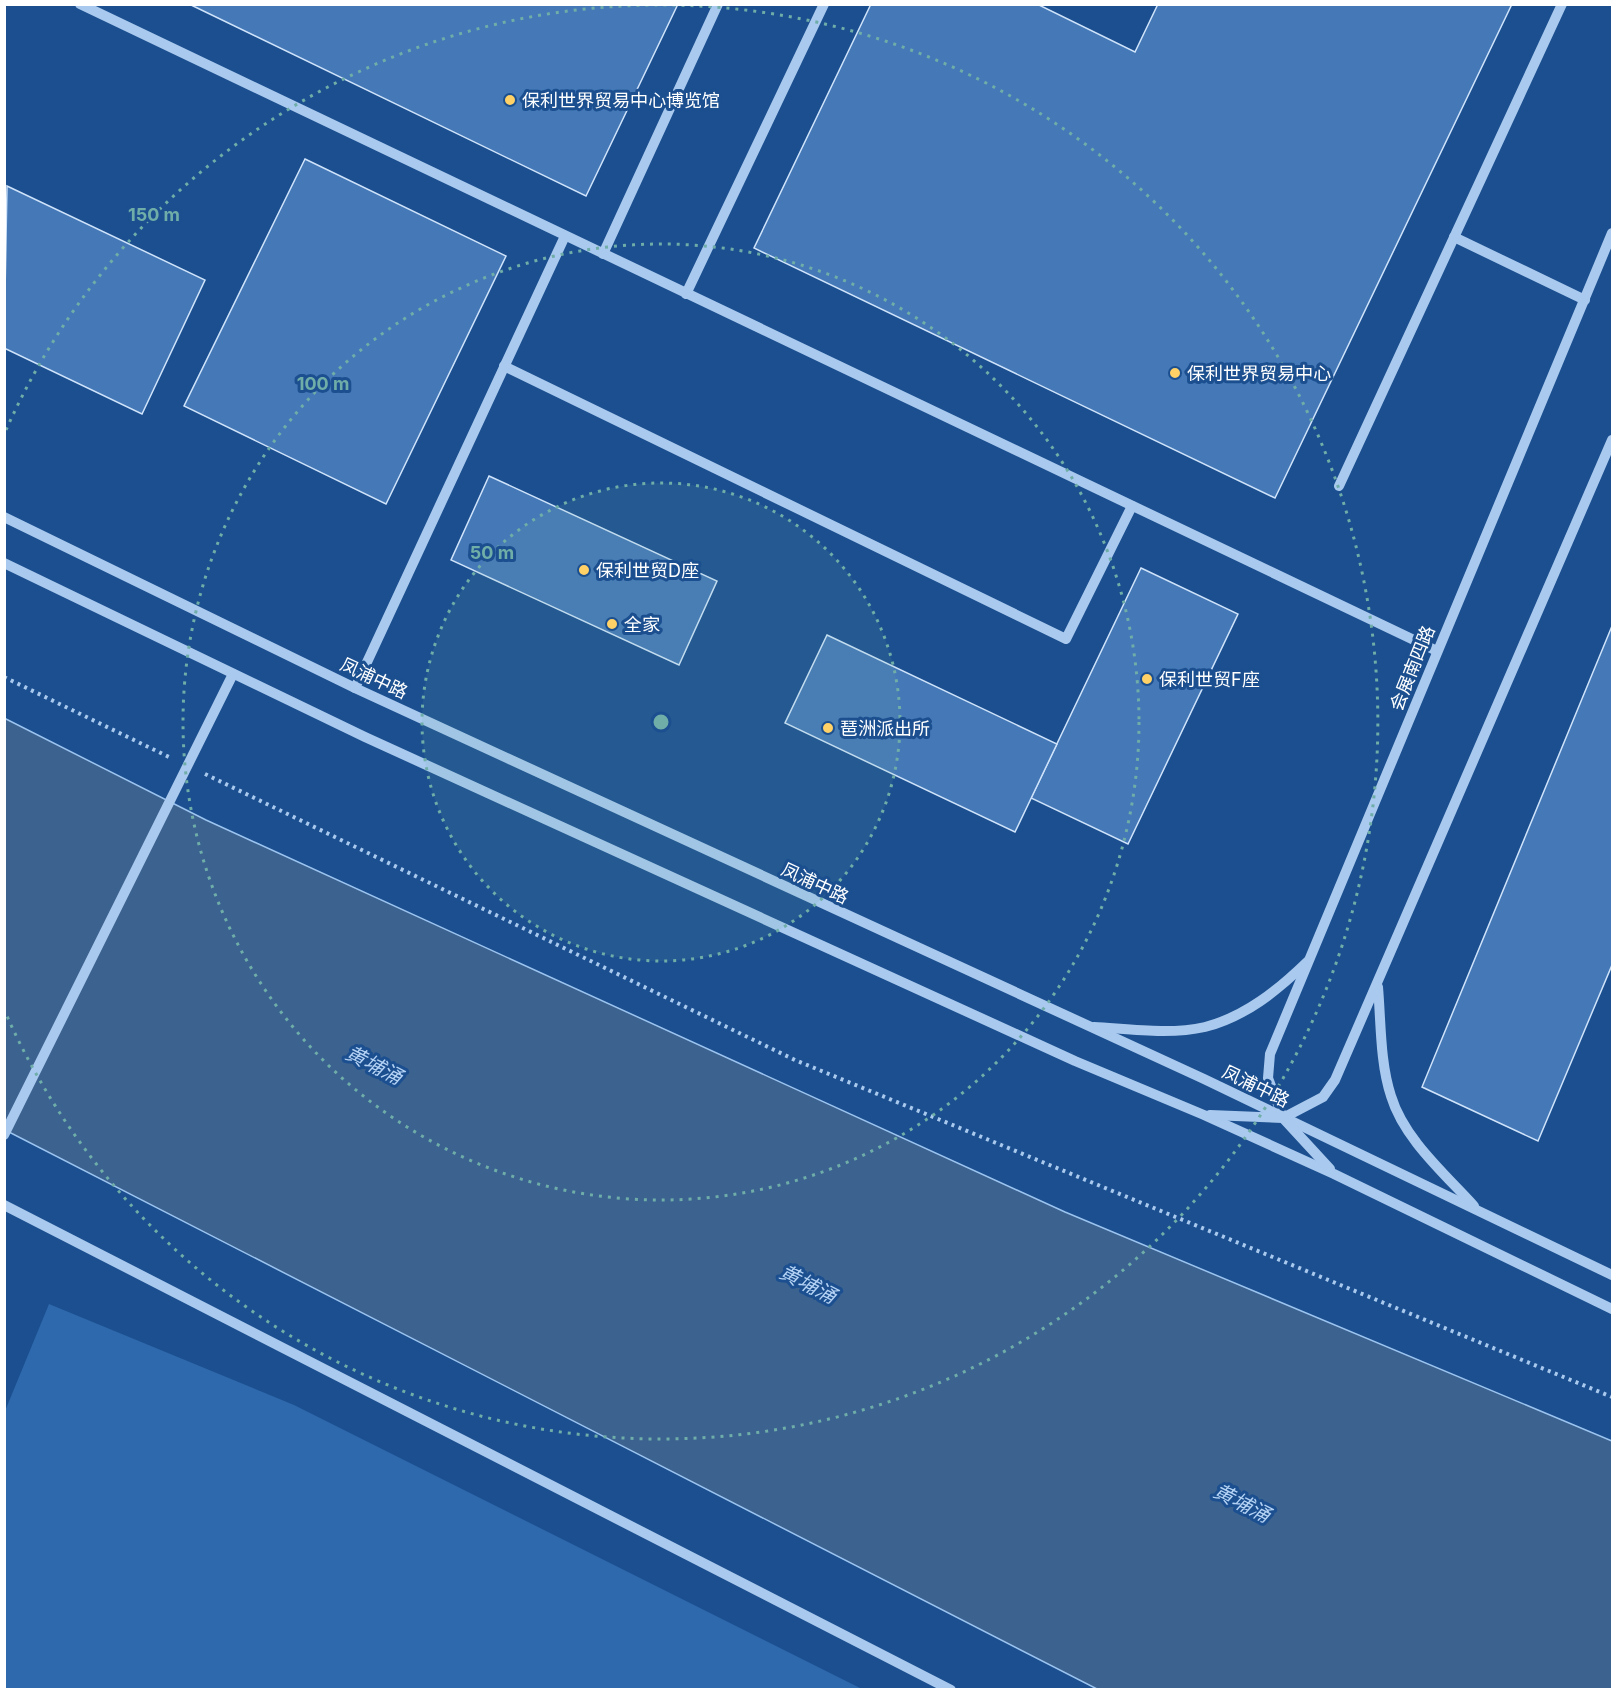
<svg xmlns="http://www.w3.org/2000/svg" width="1617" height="1694" font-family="Inter,'Noto Sans SC',sans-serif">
	<rect width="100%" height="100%" fill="#1b4f8f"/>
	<!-- green -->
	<path fill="#2e69ad" d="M49,1304l245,101 568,284h-857v-278z"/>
	<!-- water -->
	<path fill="#3c6290" stroke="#9cc4f0" stroke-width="1.5" d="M4,718l202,102 859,392 547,229v248h-515l-1092,-559z"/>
	<!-- building -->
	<g fill="#4478b7" stroke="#cfe3fa" stroke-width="1.5">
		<path d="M189,4h489l-92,192z"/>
		<path d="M871,4h166l98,48 23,-48h354l-237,494 -521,-250z"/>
		<path d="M305,159l201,97 -120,248 -202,-98z"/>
		<path d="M7,186l198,94 -63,134 -138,-66z"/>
		<path d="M489,476l228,105 -38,84 -228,-105z"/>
		<path d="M1141,568l97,46 -110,230 -97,-46z"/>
		<path d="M1612,626v339l-74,176 -116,-54z"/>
		<path d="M827,635l230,109 -42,88 -230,-109z"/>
	</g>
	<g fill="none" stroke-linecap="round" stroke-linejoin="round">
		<!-- path -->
		<g stroke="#a9c9ee" stroke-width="4" stroke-dasharray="3 4.5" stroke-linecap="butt">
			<path d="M4,677l165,80"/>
			<path d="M205,774l590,286 817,337"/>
		</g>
		<!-- minor -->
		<g stroke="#a9c9ee" stroke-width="10">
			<path d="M80,4l1357,647"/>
			<path d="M1454,237l131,63"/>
			<path d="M603,254l115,-250"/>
			<path d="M686,294l138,-290"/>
			<path d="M504,366l562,273 66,-133"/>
			<path d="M1339,486l223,-482"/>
			<path d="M4,517l351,171 849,391 408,196"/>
			<path d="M4,563l361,174 710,324 129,54 130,59 278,135"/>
			<path d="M355,688l210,-452"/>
			<path d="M1378,987c3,35 2,76 13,109 13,43 54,78 83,110"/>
			<path d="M1094,1027c35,2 76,8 111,0 40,-10 73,-37 102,-65"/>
			<path d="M1210,1115l73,3 40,-21 12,-17 277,-640"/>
			<path d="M1330,1169l-47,-51 -15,-40 2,-24 342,-821"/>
			<path d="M4,1205l947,485"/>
		</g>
		<!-- minor-bridge -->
		<path stroke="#a9c9ee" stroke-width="10" d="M4,1135l229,-461"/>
	</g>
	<!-- distance rings -->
	<circle cx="661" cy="722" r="239" fill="#6fada8" fill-opacity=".12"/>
	<g fill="none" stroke="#6fada8" stroke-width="3" stroke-dasharray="3 6">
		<circle cx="661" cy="722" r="239"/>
		<circle cx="661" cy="722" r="478"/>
		<path d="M6 430A717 717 0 1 1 6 1014"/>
	</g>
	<!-- markers -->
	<g fill="#ffd166" stroke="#1b4f8f" stroke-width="2">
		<circle cx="510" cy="100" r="6"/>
		<circle cx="1175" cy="373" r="6"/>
		<circle cx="584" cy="570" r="6"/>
		<circle cx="612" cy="624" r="6"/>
		<circle cx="1147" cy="679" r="6"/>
		<circle cx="828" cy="728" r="6"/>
	</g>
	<g text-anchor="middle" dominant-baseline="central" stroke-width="6" stroke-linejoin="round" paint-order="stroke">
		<!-- poi labels -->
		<g font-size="18" fill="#fff" stroke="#1b4f8f" text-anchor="start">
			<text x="522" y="100">保利世界贸易中心博览馆</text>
			<text x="1187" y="373">保利世界贸易中心</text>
			<text x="596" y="570">保利世贸D座</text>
			<text x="624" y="624">全家</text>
			<text x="1159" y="679">保利世贸F座</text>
			<text x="840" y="728">琶洲派出所</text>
		</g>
		<!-- street labels -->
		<g font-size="18" fill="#fff" stroke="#1b4f8f">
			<text transform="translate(1412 668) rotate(-68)">会展南四路</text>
			<text transform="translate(374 678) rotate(25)">凤浦中路</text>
			<text transform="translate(815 883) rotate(25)">凤浦中路</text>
			<text transform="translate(1256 1086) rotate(26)">凤浦中路</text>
		</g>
		<!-- water labels -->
		<g font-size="20" font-style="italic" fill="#b5d3f5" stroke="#1b4f8f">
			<text transform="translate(374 1065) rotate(27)">黄埔涌</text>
			<text transform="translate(808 1284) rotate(27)">黄埔涌</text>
			<text transform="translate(1242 1503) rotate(27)">黄埔涌</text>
		</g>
	</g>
	<circle cx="661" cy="722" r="9" fill="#6fada8" stroke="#1b4f8f" stroke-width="3"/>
	<g font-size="18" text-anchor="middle" font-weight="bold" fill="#6fada8" stroke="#1b4f8f" stroke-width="6" stroke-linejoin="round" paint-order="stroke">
		<text x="154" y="221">150 m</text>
		<text x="323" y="390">100 m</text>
		<text x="492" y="559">50 m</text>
	</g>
	<!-- border -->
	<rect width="1617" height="1694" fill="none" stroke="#ffffff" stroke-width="12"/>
</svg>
